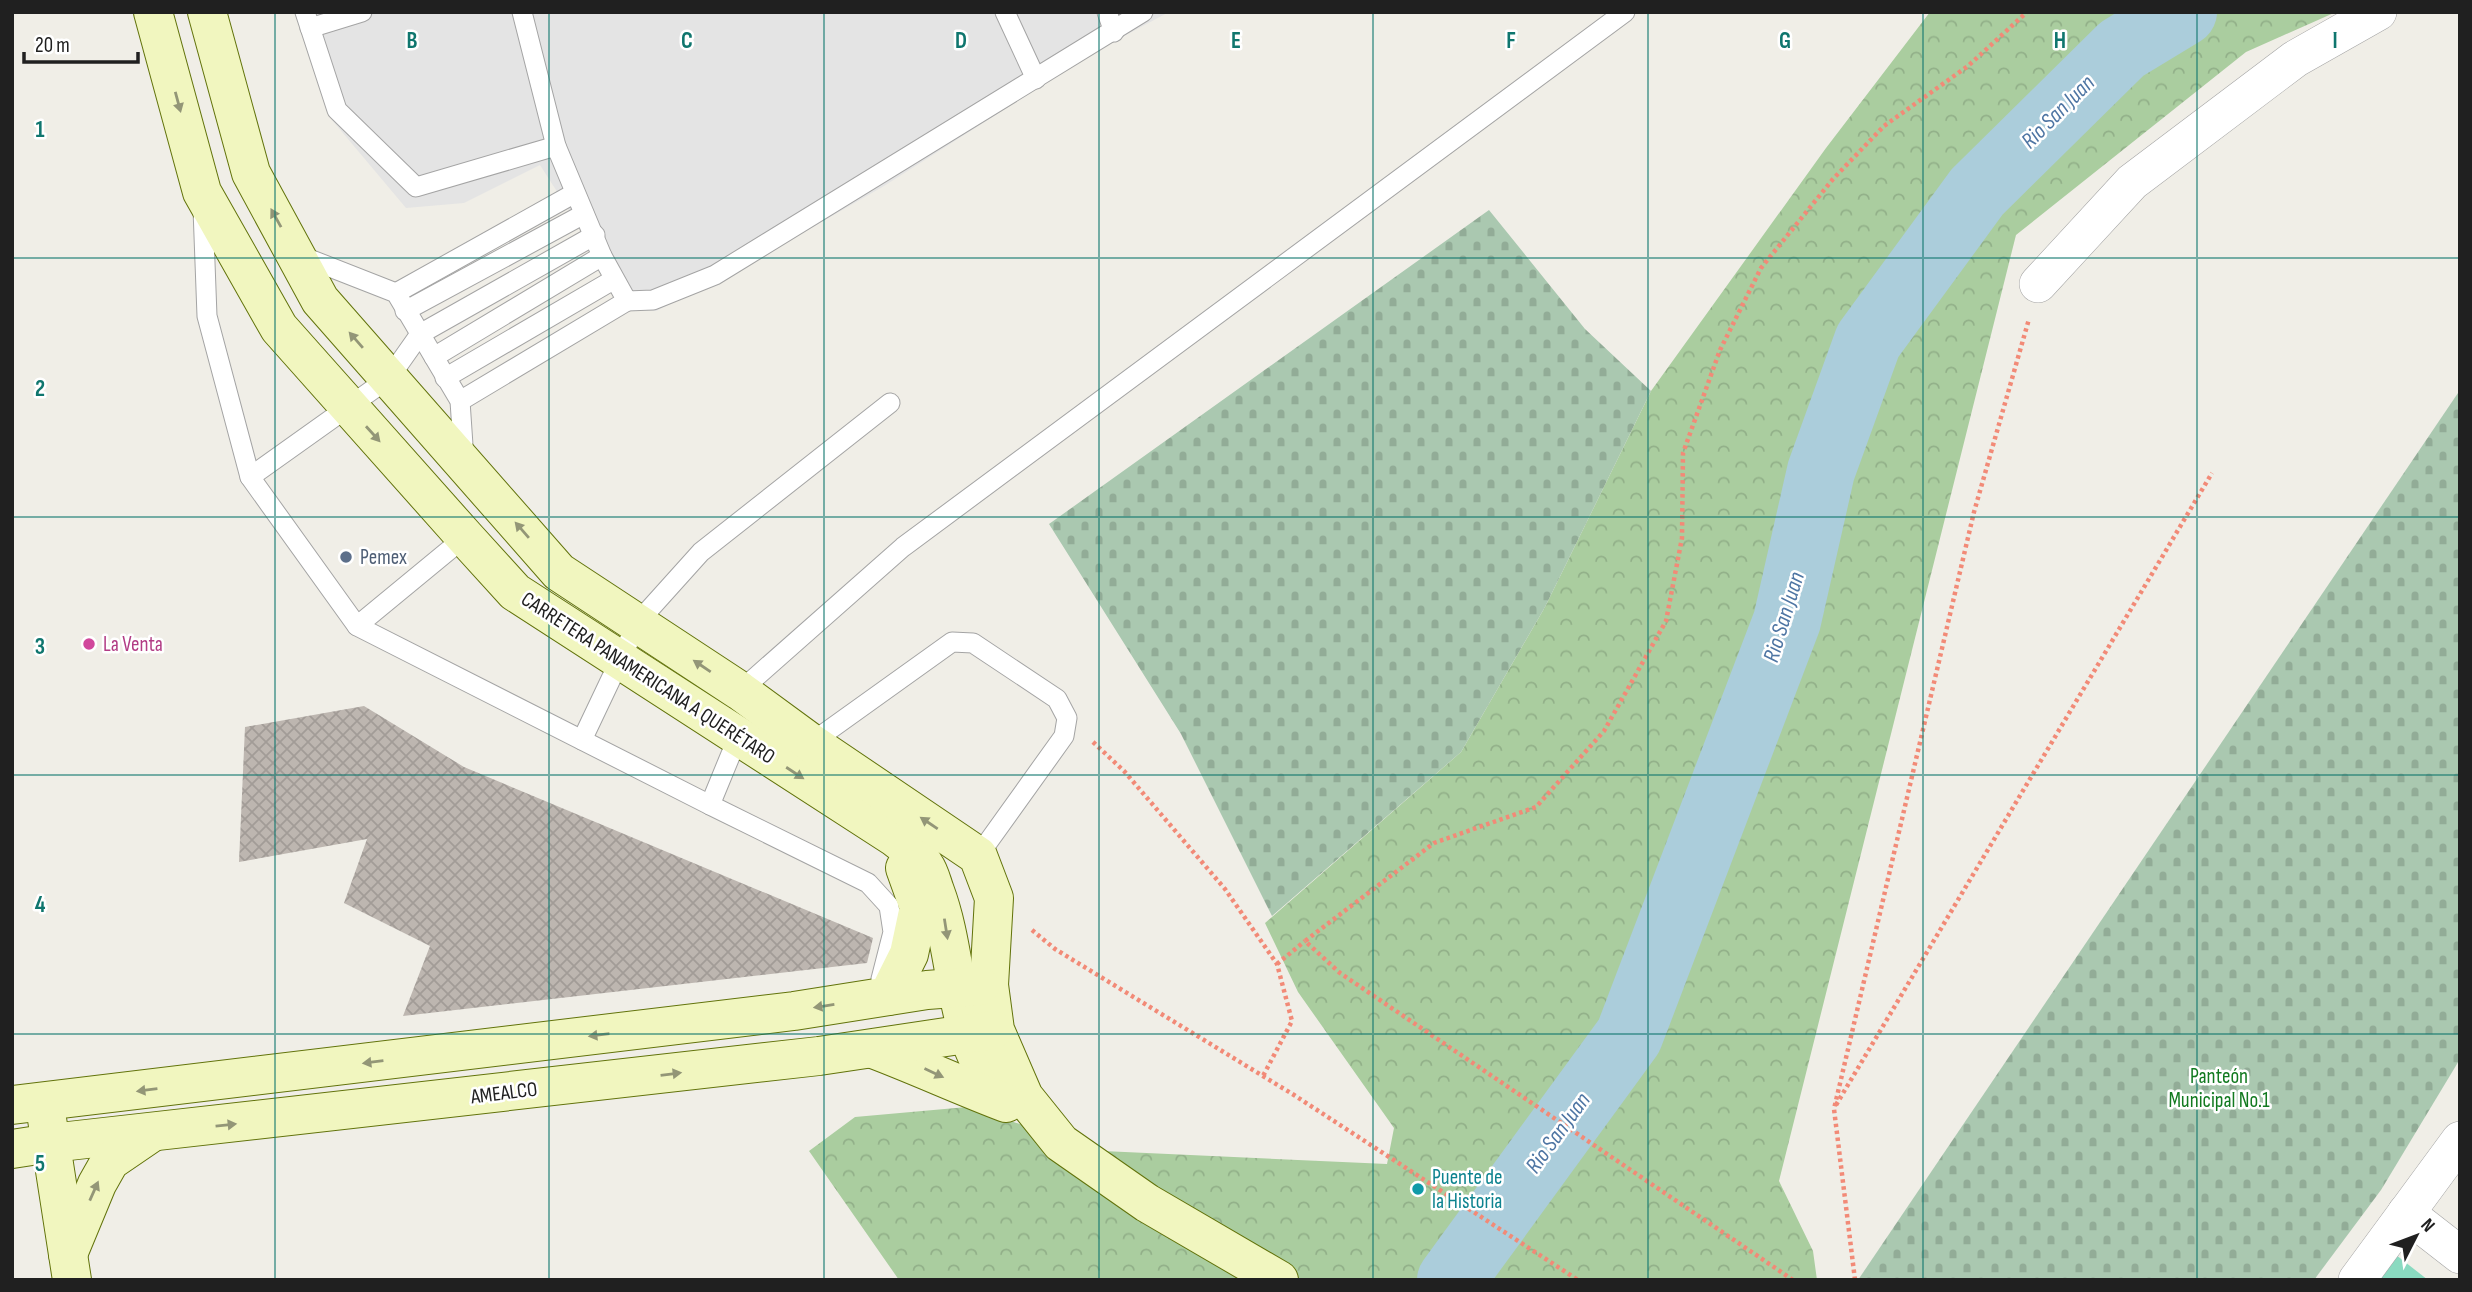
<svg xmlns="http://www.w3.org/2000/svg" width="2472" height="1292" font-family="'Sofia Sans Condensed',sans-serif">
	<defs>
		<pattern id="forest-crowns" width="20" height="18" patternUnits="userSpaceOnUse" patternTransform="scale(1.75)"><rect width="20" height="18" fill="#aacd9f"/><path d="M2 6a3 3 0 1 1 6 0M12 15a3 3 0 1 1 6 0" fill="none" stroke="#92b089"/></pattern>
		<pattern id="cemetery-stones" width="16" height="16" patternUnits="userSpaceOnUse" patternTransform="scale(1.75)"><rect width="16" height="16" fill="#aac8b0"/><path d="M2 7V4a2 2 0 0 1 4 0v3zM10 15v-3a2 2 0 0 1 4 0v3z" fill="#92ac97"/></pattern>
		<pattern id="building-cross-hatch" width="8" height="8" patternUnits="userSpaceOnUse" patternTransform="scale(1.75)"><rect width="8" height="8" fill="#bdb6b0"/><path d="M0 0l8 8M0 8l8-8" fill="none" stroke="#a29c97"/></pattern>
	</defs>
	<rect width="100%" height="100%" fill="#f0eee7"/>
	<!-- forest -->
	<path fill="url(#forest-crowns)" d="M1930,12h406l-90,40 -230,183 -237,946 34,70 4,29h-918l-90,-129 46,-34 112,-10 136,44 284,13 7,-36 -96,-136 -33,-69 196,-171 84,-145 106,-216 175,-243z"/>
	<!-- cemetery -->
	<g fill="url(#cemetery-stones)">
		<path d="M1489,210l96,119 66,62 -106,216 -84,145 -189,164 -91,-182 -132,-210z"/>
		<path d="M2460,390v669l-79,131 -67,90h-456z"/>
	</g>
	<!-- pitch -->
	<path fill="#8adac0" d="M2391,1251l37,29h-56z"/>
	<!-- parking -->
	<path fill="#e4e4e4" d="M300,12h869l-71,38 -214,136 -158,91 -70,34 -24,-2 -92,-144 -76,38 -58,5 -74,-88z"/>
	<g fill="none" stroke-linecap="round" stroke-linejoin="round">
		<!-- river -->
		<path stroke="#abcddb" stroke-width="68" d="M1451,1280l178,-244 158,-415 34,-150 47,-130 109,-149 145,-143 61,-37"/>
	</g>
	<!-- building -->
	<path fill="url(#building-cross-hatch)" d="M364,706l100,61 409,171 -6,25 -464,53 27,-70 -86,-43 23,-64 -128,23 6,-135z"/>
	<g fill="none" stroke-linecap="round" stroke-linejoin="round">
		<!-- lane casing -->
		<g stroke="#a4a4a4" stroke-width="21">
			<g id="lane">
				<path d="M305,12l32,98 79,77 140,-41"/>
				<path d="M522,12l34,134 46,110 25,45 26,-1 62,-25 428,-263"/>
				<path d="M1005,12l31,67"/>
				<path d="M1107,12l7,20"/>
				<path d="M310,28l52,-16"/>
				<path d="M203,209l4,107 43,161 107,149 108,-89"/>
				<path d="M299,255l97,38 64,108 4,59"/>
				<path d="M396,293l179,-100"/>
				<path d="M405,311l179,-97"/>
				<path d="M434,357l168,-101"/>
				<path d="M445,378l168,-98"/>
				<path d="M460,401l167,-100"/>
				<path d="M250,477l139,-99 31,-44 175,-99"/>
				<path d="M357,626l353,179"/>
				<path d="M740,691l163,-144 722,-535"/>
				<path d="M738,737l-28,68 158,78 21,23 4,26 -12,47"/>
				<path d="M582,740l56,-118 63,-70 189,-149"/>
				<path d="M811,743l141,-101 21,1 84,56 10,19 -3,18 -86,120"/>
			</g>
		</g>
		<!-- street casing -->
		<g stroke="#a4a4a4" stroke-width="38">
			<g id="street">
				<path d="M2038,284l94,-102 163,-123 83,-47"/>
				<path d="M2406,1213l54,42"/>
				<path d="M2357,1280l103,-140"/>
			</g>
		</g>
		<!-- secondary casing -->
		<g stroke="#62730b" stroke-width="40">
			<g id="secondary">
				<path d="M153,12l49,180 77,136 186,209 50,55 379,245c10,8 25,18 31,29 5,7 7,17 10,25 24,64 17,136 58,194"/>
				<path d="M207,12l44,161 69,127 239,272 181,119 71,52 167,113 16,42 -5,87 6,45 29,67 37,46 86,60 132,77"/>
				<path d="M888,996l21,-42 10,-47 -14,-39"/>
				<path d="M873,1049c45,17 88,37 133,54"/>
				<path d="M12,1105l782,-94 133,-21 53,-4"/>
				<path d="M47,1119l25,161"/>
				<path d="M12,1149l39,-6 768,-87 174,-26"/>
				<path d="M68,1254l29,-70 13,-23 41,-28"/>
			</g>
		</g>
		<!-- path -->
		<g stroke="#f28a77" stroke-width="4.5" stroke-dasharray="3.5 3.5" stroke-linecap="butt">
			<path d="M1093,742l31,29 101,118 52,75 15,57 -29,55"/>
			<path d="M1032,930l23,19 239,146 284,185"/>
			<path d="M1277,964l28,-23"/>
			<path d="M1836,1105l376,-632"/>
			<path d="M1793,1280l-453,-307 -35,-32 129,-98 102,-36 68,-76 62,-110 16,-83 1,-85 37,-103 41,-82 72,-89 51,-53 84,-60 59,-54"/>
			<path d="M1855,1280l-21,-171 140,-597 55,-193"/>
		</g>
		<!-- lane -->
		<use href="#lane" stroke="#fff" stroke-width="19"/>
		<!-- street -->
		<use href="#street" stroke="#fff" stroke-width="37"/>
		<!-- secondary -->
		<use href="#secondary" stroke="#f1f6bf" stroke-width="38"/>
	</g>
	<!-- one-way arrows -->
	<defs><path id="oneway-solid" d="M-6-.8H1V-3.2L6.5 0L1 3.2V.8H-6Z" transform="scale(1.75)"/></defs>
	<g fill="#939677">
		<use href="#oneway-solid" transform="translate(178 102) rotate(75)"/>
		<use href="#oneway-solid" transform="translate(276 218) rotate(-119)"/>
		<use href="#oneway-solid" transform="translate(356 340) rotate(-131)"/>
		<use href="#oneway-solid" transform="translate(373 434) rotate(48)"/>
		<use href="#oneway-solid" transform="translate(522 530) rotate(-131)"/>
		<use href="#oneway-solid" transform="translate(702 666) rotate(-146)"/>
		<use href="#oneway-solid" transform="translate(795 773) rotate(33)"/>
		<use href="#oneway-solid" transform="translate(929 823) rotate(-146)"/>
		<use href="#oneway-solid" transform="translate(946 929) rotate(81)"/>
		<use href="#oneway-solid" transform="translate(824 1006) rotate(171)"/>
		<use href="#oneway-solid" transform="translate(599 1035) rotate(173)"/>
		<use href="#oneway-solid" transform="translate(373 1062) rotate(173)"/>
		<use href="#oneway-solid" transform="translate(934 1073) rotate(25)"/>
		<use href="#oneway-solid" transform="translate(671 1074) rotate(-7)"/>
		<use href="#oneway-solid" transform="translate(147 1090) rotate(173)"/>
		<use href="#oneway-solid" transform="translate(226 1125) rotate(-6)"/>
		<use href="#oneway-solid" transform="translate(94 1191) rotate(-66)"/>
	</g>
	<!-- grid -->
	<path fill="none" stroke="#0f766e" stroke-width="2" stroke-opacity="0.55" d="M275,12v1268M549,12v1268M824,12v1268M1099,12v1268M1373,12v1268M1648,12v1268M1923,12v1268M2197,12v1268M12,258h2448M12,517h2448M12,775h2448M12,1034h2448"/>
	<!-- markers -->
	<circle fill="#5c6f8a" stroke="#fff" stroke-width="2.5" cx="346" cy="557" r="7"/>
	<circle fill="#d1479c" stroke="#fff" stroke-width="2.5" cx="89" cy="644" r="7"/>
	<circle fill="#0f9aa8" stroke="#fff" stroke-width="2.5" cx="1418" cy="1189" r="7"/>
	<g text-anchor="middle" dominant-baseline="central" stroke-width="5" stroke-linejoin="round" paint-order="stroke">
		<!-- service labels -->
		<g font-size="21" fill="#4e5e75" stroke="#fff" text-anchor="start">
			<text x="360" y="557">Pemex</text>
		</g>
		<!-- hotel labels -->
		<g font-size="21" fill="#b23c85" stroke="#fff" text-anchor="start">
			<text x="103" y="644">La Venta</text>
		</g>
		<!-- street labels -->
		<g font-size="21" fill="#202020" stroke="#fff">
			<text transform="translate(648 678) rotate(33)">CARRETERA PANAMERICANA A QUERÉTARO</text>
			<text transform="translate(504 1093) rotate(-7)">AMEALCO</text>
		</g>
		<!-- park labels -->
		<g font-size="21" fill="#127a20" stroke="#fff">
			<text x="2219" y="1076">Panteón<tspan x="2219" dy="24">Municipal No.1</tspan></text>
		</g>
		<!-- culture labels -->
		<g font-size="21" fill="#0d838f" stroke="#fff" text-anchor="start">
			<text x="1432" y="1177">Puente de<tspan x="1432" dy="24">la Historia</tspan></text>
		</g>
		<!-- water labels -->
		<g font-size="23" font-style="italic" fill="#4e75a3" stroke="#fff">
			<text transform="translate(2058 112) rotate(-45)">Rio San Juan</text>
			<text transform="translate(1784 617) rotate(-73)">Rio San Juan</text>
			<text transform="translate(1558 1133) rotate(-54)">Rio San Juan</text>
		</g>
	</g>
	<g font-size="23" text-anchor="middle" font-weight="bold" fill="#0f766e" stroke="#fff" stroke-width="5" stroke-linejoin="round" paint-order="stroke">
		<text x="412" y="48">B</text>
		<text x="687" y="48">C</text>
		<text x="961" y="48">D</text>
		<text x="1236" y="48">E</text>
		<text x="1511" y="48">F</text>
		<text x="1785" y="48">G</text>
		<text x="2060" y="48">H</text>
		<text x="2335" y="48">I</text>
		<text x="40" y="137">1</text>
		<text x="40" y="396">2</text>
		<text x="40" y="654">3</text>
		<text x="40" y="912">4</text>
		<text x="40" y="1171">5</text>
	</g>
	<!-- border -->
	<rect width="2472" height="1292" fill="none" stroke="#202020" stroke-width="28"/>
	<!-- north arrow -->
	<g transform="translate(2416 1236) rotate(48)" stroke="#ffffff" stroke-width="5" paint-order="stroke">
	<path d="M0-5L12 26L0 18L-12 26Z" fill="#202020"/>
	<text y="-10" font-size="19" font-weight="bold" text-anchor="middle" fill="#202020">N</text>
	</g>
	<!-- scale -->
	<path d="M24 52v10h114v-10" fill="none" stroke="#202020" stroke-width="3.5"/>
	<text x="35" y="52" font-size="21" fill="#202020" stroke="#ffffff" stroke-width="5" paint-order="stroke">20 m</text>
</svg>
